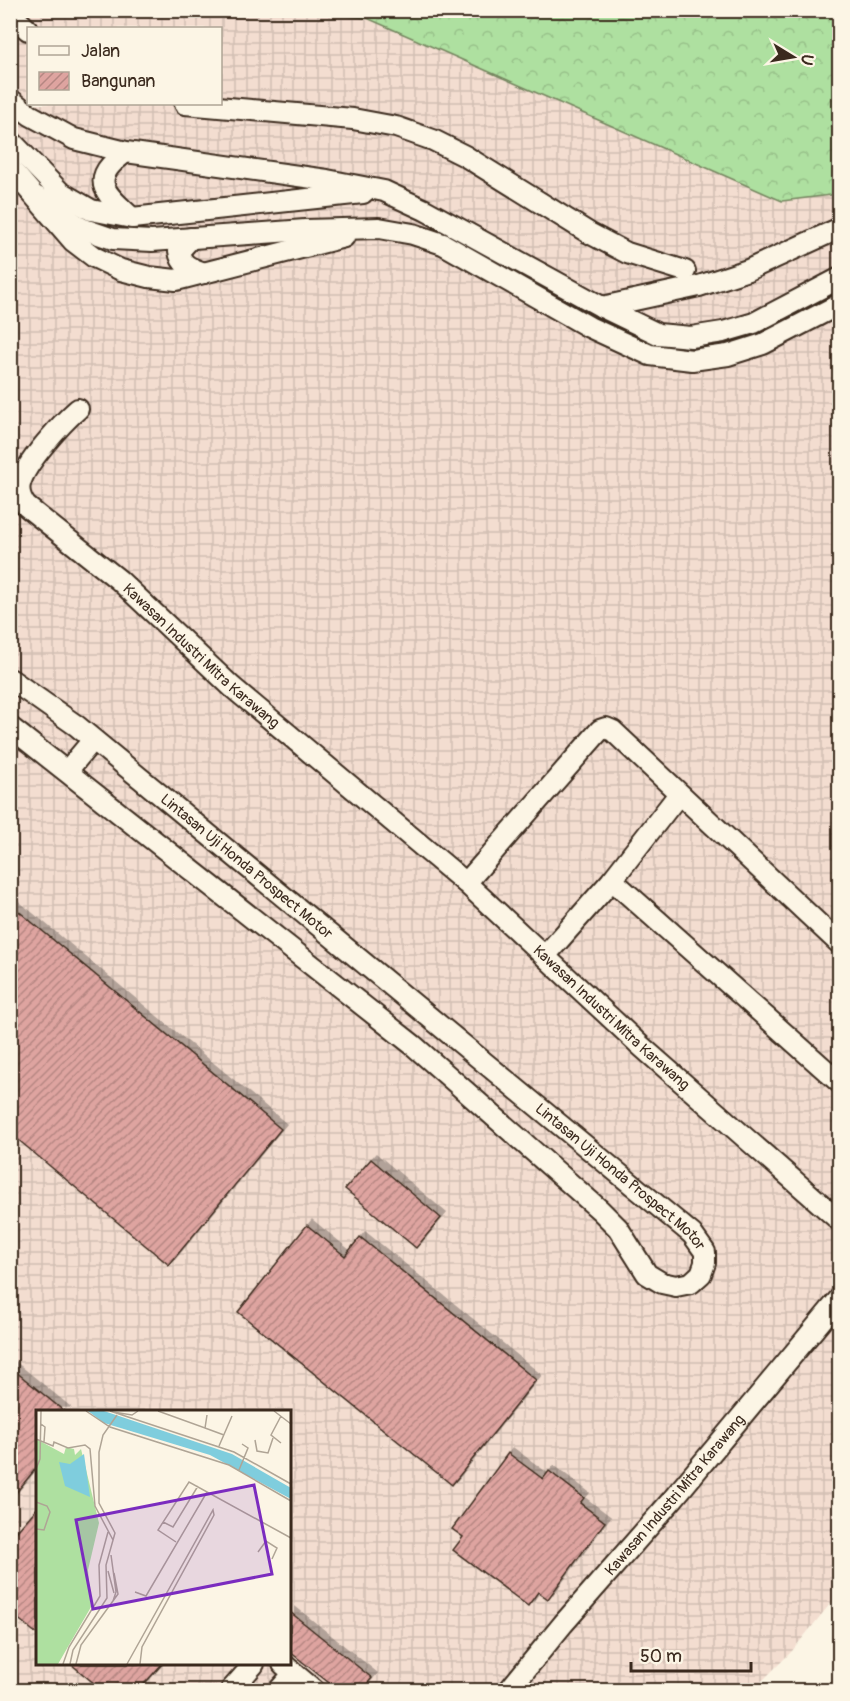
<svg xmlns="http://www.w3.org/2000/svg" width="850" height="1701" font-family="Pangolin,sans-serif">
	<defs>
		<pattern id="industrial-grid" width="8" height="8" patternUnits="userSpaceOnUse" patternTransform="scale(1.5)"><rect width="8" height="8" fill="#f3ddd0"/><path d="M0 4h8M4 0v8" fill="none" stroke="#d1beb2"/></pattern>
		<pattern id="forest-crowns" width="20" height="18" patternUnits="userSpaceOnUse" patternTransform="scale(1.5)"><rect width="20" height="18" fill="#aee0a0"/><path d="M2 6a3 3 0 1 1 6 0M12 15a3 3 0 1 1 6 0" fill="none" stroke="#97c089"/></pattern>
		<pattern id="building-hatch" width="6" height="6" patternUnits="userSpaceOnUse" patternTransform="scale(1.5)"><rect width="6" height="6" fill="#dea4a0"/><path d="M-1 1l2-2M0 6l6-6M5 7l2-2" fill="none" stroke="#b58682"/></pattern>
		<filter id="shadow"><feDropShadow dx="5" dy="-5" stdDeviation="0" flood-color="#0004"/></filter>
	</defs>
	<rect width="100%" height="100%" fill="#fcf5e5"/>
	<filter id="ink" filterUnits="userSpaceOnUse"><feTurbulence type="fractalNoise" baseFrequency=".0167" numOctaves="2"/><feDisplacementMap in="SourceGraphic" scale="12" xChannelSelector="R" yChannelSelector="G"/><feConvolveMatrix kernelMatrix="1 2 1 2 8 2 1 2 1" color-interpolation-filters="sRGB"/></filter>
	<g filter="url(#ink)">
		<!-- industrial -->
		<path fill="url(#industrial-grid)" fill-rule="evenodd" d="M11,11h828v1582l-47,58 -39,39h-742zM28,28h192v76h-192zM38,1412h252v252h-252z"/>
		<!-- forest -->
		<path fill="url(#forest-crowns)" stroke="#74855f" stroke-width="1.5" d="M297,11h542v183l-57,7 -415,-183z"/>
		<!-- building -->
		<g fill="url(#building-hatch)" stroke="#3b2a1e" stroke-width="1.5" filter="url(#shadow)">
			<path d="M10,904l271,225 -112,136 -159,-132z"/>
			<path d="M371,1159l70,59 -25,30 -71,-59z"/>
			<path d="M307,1225l38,31 15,-19 176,143 -84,105 -214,-173z"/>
			<path d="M10,1367l55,45h-27v54l-28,34z"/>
			<path d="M508,1453l35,26 6,-8 35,27 -4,5 25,19 -57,77 -10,-7 -10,14 -75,-56 10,-13 -11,-8z"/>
			<path d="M38,1507v128l-28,-23v-73z"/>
			<path d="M290,1612l82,66 -10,12h-24l-48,-38z"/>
			<path d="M71,1664h91l-23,26h-37z"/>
		</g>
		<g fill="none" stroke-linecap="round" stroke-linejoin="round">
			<!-- minor casing -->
			<g stroke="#3b2a1e" stroke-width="24">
				<g id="minor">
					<path d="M10,13l18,17"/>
					<path d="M10,99l20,16 44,24 52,13 201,28 57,11 41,19 177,97 56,27 33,3 32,-5 31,-9 86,-45"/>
					<path d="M185,104l168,15 43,8 37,13 32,16 124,77 38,20 58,18"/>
					<path d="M10,140l50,52 31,18 41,8 231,-25"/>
					<path d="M126,152c-39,28 -21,41 6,66"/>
					<path d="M10,168l63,73 21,16 27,13 28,7 27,3 168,-43"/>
					<path d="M37,197l44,31 32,11 39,2 153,-11 74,-2 34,6 30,10 146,83 61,28 42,5 36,-5 35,-11 77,-40"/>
					<path d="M191,238l-12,13c2,15 12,17 25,22"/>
					<path d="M602,307l97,-21 49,-16 92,-42"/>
					<path id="s1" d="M78,409c-16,14 -53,54 -58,75 -2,8 1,15 6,22l93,74 113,107 234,196 176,164 198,174"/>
					<path id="s2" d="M10,679l67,47 615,508 13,18v11l-4,11 -10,9 -15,3 -14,-3 -15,-9 -29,-46 -18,-18 -187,-165 -403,-318"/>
					<path d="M67,771l26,-31"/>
					<path d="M679,794l-67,86 228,203"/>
					<path d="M466,883l134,-153 6,-2 7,3 227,213"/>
					<path d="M545,956l67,-76"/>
					<path d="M283,1664l31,26"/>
					<path d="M231,1690l23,-26"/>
					<path d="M279,1690l15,-17"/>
					<path id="s3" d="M509,1690l54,-66 109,-124 168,-202"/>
				</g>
			</g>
			<!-- minor -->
			<use href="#minor" stroke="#fcf5e5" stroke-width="20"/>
		</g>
	</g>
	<g text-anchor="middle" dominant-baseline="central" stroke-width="6" stroke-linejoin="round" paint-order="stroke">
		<!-- street labels -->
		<g font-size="15" fill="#3b2a1e" stroke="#fcf5e5">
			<text stroke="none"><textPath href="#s1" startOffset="350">Kawasan Industri Mitra Karawang</textPath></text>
			<text stroke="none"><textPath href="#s2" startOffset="302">Lintasan Uji Honda Prospect Motor</textPath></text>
			<text stroke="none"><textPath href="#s1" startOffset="897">Kawasan Industri Mitra Karawang</textPath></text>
			<text stroke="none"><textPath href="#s2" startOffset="788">Lintasan Uji Honda Prospect Motor</textPath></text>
			<text stroke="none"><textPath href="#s3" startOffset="256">Kawasan Industri Mitra Karawang</textPath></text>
		</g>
	</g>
	<!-- overview -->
	<g transform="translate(36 1410)">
		<rect width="255" height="255" fill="#fcf5e5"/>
		<path d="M0,29l28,15 2,-7 8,2 1,6 6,-6 18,74 -11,47 3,37 -33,57h-22z" fill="#aee0a0"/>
		<path d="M52,1h16l128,43 59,34v11l-81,-44 -106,-32zM48,44l6,43 -25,-11 -6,-24 11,2z" fill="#7fcddd"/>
		<path fill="none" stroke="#afa495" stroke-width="1.5" d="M50,1l24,16 119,38 62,36M74,1l124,41 57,32M122,1l47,17 2,-13M238,1l17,13M77,2l19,3 6,-4M245,6l-10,19 10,8M5,14l4,3 -1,15M169,18l19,7M0,29l17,7 1,-4 14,6 17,-3 5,4 5,57 18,34M219,30l2,11 11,2 5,-15M183,36l13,-30M0,59l4,-10 1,-48M203,60l9,-22 -6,-4M0,92l11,4 3,6 -6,18 -8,-1M127,112l10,5 25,-41M140,132l-18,-12 31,-48 102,56M222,142l8,-11 11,7 -5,11M75,145l5,37 -3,9M72,161l6,22M99,182l11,4 61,-104M27,254l6,-17 31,-51 -1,-31 9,-33M34,254l3,-14 34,-52 -1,-33 9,-32 -16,-30v-51l4,-17 14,-20M40,254l5,-19 37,-51 -4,-21M91,254l86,-154 1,5 -72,132 -2,17"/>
		<path fill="#7b2cbf" fill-opacity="0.15" stroke="#7b2cbf" stroke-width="3" d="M218,75l18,89 -179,35 -17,-89z"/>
		<rect width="255" height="255" fill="none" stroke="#3b2a1e" stroke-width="3"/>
	</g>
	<!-- margin -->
	<rect width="850" height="1701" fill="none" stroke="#fcf5e5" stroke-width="36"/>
	<rect x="18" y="18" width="814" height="1665" fill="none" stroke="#3b2a1e" stroke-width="2" filter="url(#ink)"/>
	<!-- legend -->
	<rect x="27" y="27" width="195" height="78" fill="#fcf5e5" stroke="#afa495" stroke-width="1.5"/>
	<rect x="39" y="46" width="30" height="9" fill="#fcf5e5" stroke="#afa495" stroke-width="1.5"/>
	<text x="81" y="57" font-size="18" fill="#3b2a1e">Jalan</text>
	<rect x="39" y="72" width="30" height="18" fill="url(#building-hatch)" stroke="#afa495" stroke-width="1.5"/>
	<text x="81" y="87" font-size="18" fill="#3b2a1e">Bangunan</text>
	<!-- north arrow -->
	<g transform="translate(793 57) rotate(101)" stroke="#fcf5e5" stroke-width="4.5" paint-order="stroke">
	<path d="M0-4.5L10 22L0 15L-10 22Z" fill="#3b2a1e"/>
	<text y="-9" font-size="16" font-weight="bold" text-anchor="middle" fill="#3b2a1e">U</text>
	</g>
	<!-- scale -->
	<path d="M631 1662v9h120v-9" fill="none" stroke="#3b2a1e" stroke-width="3"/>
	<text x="640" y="1662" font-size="18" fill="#3b2a1e" stroke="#fcf5e5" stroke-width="4.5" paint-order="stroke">50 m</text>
</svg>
